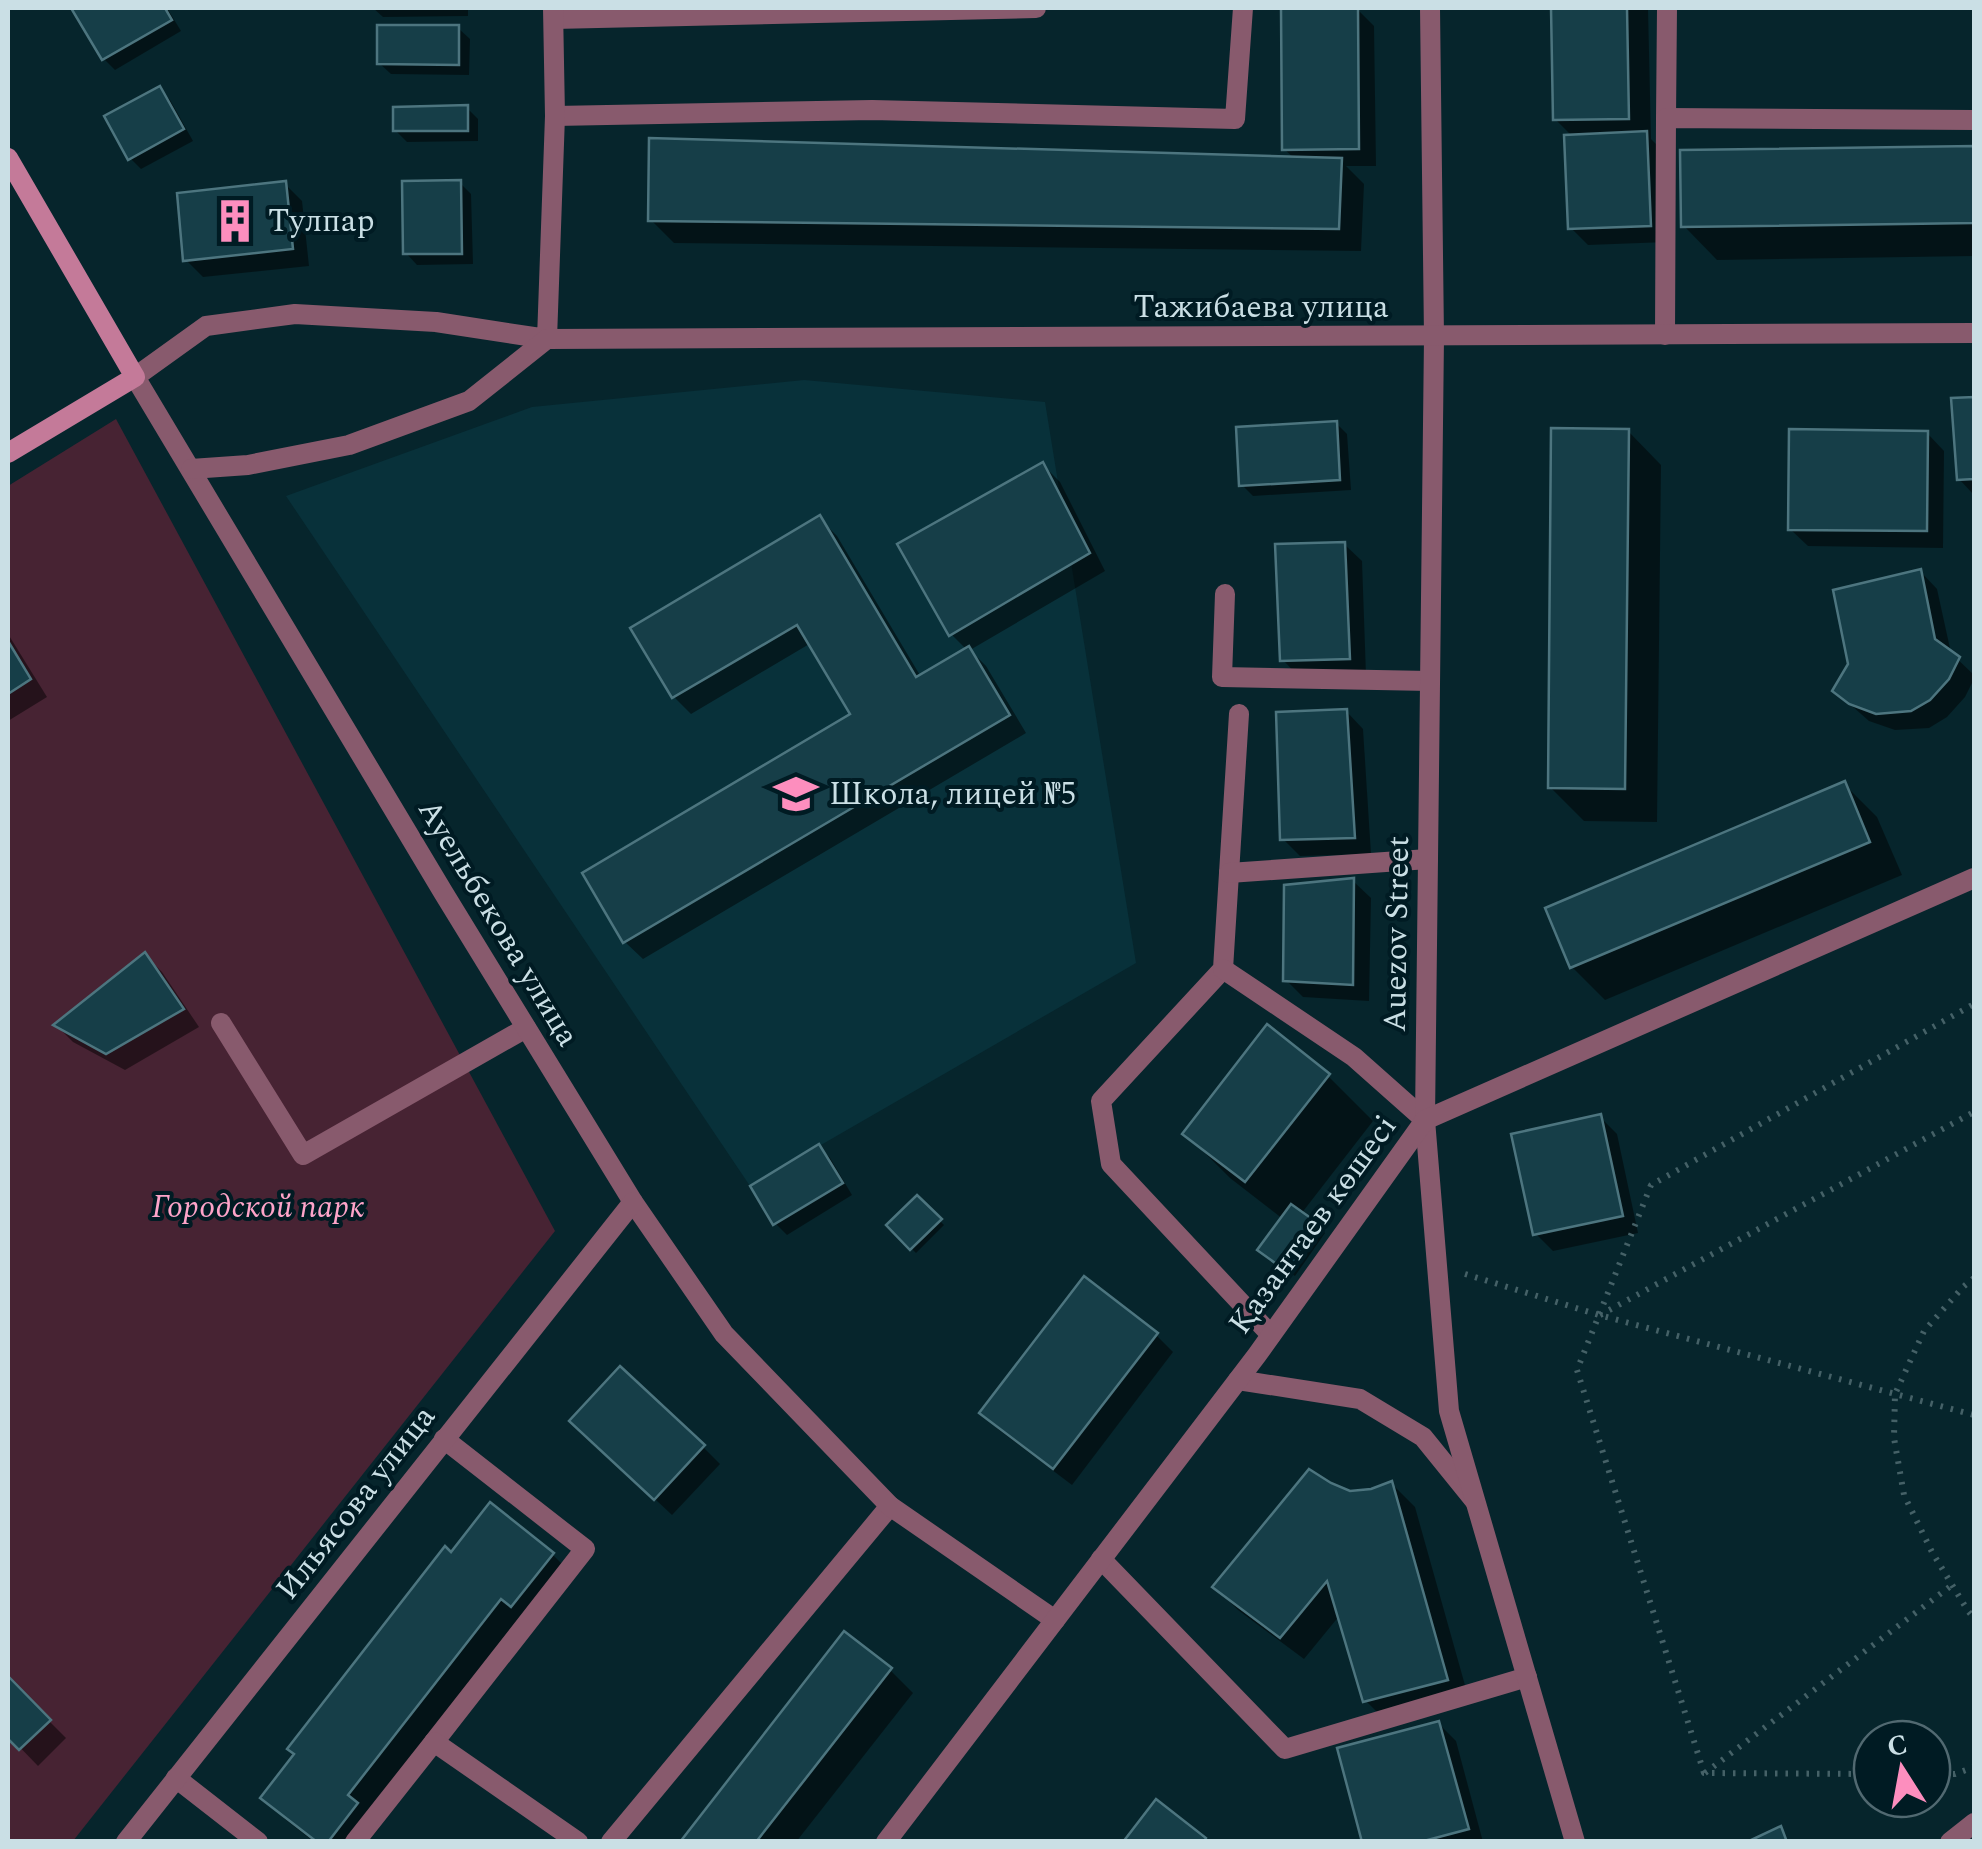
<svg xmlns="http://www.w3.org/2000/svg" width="1982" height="1849" font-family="Spectral,serif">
	<rect width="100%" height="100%" fill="#06252c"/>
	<!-- built -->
	<path fill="#08313a" d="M804,380l241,22 91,561 -386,223 -464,-690 246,-89z"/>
	<!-- green -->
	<path fill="#472333" d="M116,419l439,812 -482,610 -65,1v-1356z"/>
	<!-- shadow -->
	<g fill="#0007">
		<path d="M74,8h93l14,23 -66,39 -11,-11z"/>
		<path d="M373,8h95v8l-85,1z"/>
		<path d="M1553,8h95l3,131 12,12 4,91 -79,3 -17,-17 2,-91 -18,-18z"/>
		<path d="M1357,9l17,17 2,140h-30l18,18 -3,67 -687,-8 -23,-23 644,-61 -11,-10z"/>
		<path d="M458,28l12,11 -1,36 -78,-1 -12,-11z"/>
		<path d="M159,89l11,11 23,41 -52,28 -11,-11z"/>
		<path d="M467,108l11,11v22l-71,1 -12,-12z"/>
		<path d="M1974,148v108l-257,4 -33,-34 -1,-73z"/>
		<path d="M460,183l11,11 2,70 -56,1 -11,-12z"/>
		<path d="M285,184l17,17 7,65 -106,11 -17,-17z"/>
		<path d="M1974,400v95l-15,-16 -5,-78z"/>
		<path d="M1336,423l11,11 4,56 -98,6 -11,-11z"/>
		<path d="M1628,431l33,34 -4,357 -73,-1 -34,-34z"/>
		<path d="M1927,433l17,18 -1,97 -135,-2 -18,-17z"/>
		<path d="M1043,465l17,17 45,89 -135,79 16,16 40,67 -383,226 -18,-17 -40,-68 268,-159 -42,-72 -120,71 -17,-17 -41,-68 187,-110 17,17 84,141 46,-27 -16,-16z"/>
		<path d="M1344,544l18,17 4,114 -66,3 -17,-18z"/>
		<path d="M1920,571l17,18 14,64 23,22v6v-2l-9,18 -18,20 -18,11 -34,2 -26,-9 -34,-30z"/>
		<path d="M8,634l39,63 -39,24z"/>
		<path d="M1346,711l17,18 8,125 -71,2 -17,-17z"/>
		<path d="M1844,784l33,33 25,58 -297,125 -33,-33z"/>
		<path d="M1353,881l18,17 -2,103 -66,-4 -17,-17z"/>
		<path d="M145,955l17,17 37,55 -74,43 -52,-28 -17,-17z"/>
		<path d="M1328,1076l45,45 -72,93 24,19 -30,43 -30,-21 18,-36 -53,-41 -45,-45z"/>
		<path d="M1600,1117l17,17 21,99 -85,18 -17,-17z"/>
		<path d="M819,1147l11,11 22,37 -65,40 -12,-12z"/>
		<path d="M917,1198l27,27 -28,28 -27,-27z"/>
		<path d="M1156,1335l17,17 -101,133 -73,-55 -17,-17z"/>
		<path d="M590,1438l113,9 17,17 -48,51z"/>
		<path d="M1392,1484l23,23 55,196 -81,21 -23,-23 -26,-86 -36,44 -66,-49 -23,-23 135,-94 22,-2z"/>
		<path d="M552,1554l23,23 -205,242 9,9 -11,14h-54l-28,-22 -23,-23 189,-242z"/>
		<path d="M890,1670l23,23 -117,149h-113z"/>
		<path d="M8,1680l58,58 -28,28 -30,-31z"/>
		<path d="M1438,1723l18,18 27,101h-118z"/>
	</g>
	<!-- building -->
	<g fill="#163e48" stroke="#4d757f" stroke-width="2.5">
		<path d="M71,8h94l7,12 -70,40z"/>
		<path d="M1281,8h77l1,141 -77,1z"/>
		<path d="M1551,8h76l2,111 -76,1z"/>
		<path d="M377,25h82v40l-82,-1z"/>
		<path d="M160,86l24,43 -56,31 -24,-44z"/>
		<path d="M468,105v26h-75v-24z"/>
		<path d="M1647,131l4,95 -83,3 -4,-94z"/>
		<path d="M649,138l693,20 -3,71 -691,-8z"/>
		<path d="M1974,146v77l-293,4 -1,-77z"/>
		<path d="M461,180l1,74h-59l-1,-73z"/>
		<path d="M286,181l7,68 -110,12 -6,-68z"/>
		<path d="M1974,397v82l-17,1 -6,-82z"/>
		<path d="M1337,421l3,59 -101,6 -3,-59z"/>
		<path d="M1551,428l78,1 -4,360 -77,-1z"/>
		<path d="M1789,429l139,2 -1,100 -139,-1z"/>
		<path d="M1043,462l47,91 -141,83 -52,-92z"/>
		<path d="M820,515l96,162 53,-31 41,69 -387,228 -41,-70 268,-159 -53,-89 -125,73 -42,-70z"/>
		<path d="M1345,542l5,117 -70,2 -5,-117z"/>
		<path d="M1921,569l14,70 25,18 -11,22 -19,21 -19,11 -35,3 -27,-10 -17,-13 16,-27 -15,-74z"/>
		<path d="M8,641l23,38 -23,15z"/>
		<path d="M1347,709l8,129 -75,2 -4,-128z"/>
		<path d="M1845,781l25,61 -300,126 -25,-60z"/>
		<path d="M1354,878l-1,107 -70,-4 1,-96z"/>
		<path d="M145,952l39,57 -78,45 -53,-29z"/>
		<path d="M1267,1024l63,50 -85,108 -63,-48z"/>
		<path d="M1601,1114l22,102 -90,19 -22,-101z"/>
		<path d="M819,1144l24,39 -70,42 -23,-39z"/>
		<path d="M917,1195l25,24 -32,31 -24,-25z"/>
		<path d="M1291,1204l31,22 -33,47 -32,-23z"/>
		<path d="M1084,1276l74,57 -105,136 -74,-56z"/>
		<path d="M620,1366l85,79 -51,55 -85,-79z"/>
		<path d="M1309,1469l22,14 19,8 21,-2 21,-8 56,199 -85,22 -36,-121 -47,57 -68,-51z"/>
		<path d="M490,1502l64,51 -43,54 -10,-8 -153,196 10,8 -30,39h-11l-57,-44 34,-44 -7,-5 158,-203 6,6z"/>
		<path d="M844,1631l48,37 -136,174h-76z"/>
		<path d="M8,1676l43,44 -32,30 -11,-11z"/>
		<path d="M1439,1721l30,108 -49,13h-58l-25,-94z"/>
		<path d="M1156,1799l50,39 -2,4h-81z"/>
		<path d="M1781,1826l6,16h-40z"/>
	</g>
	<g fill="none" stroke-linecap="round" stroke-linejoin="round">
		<!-- path -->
		<g stroke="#456167" stroke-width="6" stroke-dasharray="2.5 8" stroke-linecap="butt">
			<path d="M1465,1274l134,41 375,100"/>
			<path d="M1974,1278l-11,9 -39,44 -29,63 -1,44 10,57 28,57 36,59 6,7"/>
			<path d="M1600,1315l374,-203"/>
			<path d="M1705,1773l247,-188"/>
			<path d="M1872,1774l-168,-1 -127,-403 74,-185 323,-181"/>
			<path d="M1932,1774h23l19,-7"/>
		</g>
		<!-- lane -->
		<g stroke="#885a6d" stroke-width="20">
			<path d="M554,19l482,-11"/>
			<path d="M555,116l317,-6 363,9 8,-111"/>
			<path d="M1666,118l1,-110"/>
			<path d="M1665,335l1,-217 308,2"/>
			<path d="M1225,594l-3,83 208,4"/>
			<path d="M1239,714l-16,255 -122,132 10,63 160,171"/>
			<path d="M1229,873l199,-14"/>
			<path d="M1223,969l131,88 71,63"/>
			<path d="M221,1023l82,132 223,-127"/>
			<path d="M1238,1380l122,19 63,38 51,63"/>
			<path d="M1101,1559l184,190 242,-72"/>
			<path d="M434,1742l151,-193 -141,-110"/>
			<path d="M176,1778l82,64"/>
			<path d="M355,1842l79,-100 144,100"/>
			<path d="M611,1842l279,-336"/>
			<path d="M1950,1842l24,-19"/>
		</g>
		<!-- street -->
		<g stroke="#885a6d" stroke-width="20">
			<path d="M553,8l2,108 -8,223 -111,-17 -141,-8 -89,12 -71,51 308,515 190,310 91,132 166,172 165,114"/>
			<path d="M1430,8l4,329 -9,783 24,291 126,431"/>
			<path d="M191,469l57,-4 101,-20 120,-44 78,-62 1427,-6"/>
			<path d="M126,1842l507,-640"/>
			<path d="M886,1842l371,-487 168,-235 549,-242"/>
		</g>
		<!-- secondary -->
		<path stroke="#c47a99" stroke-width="20" d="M8,158l127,219 -127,76"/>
	</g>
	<!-- icons -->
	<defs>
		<g id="building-bare" transform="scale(3.45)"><path d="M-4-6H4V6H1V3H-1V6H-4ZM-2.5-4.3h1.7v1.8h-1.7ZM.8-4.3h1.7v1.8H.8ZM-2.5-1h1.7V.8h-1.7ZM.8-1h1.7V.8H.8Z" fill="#fd8ebe" stroke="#001b23" stroke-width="2.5" paint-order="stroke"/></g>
		<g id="university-bare" transform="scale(3.45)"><path d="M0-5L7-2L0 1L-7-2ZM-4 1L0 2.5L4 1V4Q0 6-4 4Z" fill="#fd8ebe" stroke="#001b23" stroke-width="2.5" paint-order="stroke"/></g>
	</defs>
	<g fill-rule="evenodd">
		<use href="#building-bare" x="235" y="221"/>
		<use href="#university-bare" x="796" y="794"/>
	</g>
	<g text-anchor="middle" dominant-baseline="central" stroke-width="8" stroke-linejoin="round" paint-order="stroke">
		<!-- poi labels -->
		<g font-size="32" fill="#cadfe5" stroke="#001b23" text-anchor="start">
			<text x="268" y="221">Тулпар</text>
			<text x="829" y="794">Школа, лицей №5</text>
		</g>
		<!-- street labels -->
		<g font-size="32" fill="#cadfe5" stroke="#001b23">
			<text x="1261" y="307">Тажибаева улица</text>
			<text transform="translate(498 923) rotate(59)">Ауельбекова улица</text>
			<text transform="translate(1397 934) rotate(-89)">Auezov Street</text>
			<text transform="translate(1313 1225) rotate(-54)">Қазантаев көшесі</text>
			<text transform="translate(356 1503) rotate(-52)">Ильясова улица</text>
		</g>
		<!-- park labels -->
		<g font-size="32" font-style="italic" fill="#fea4c9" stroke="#001b23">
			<text x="258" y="1207">Городской парк</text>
		</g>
	</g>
	<!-- border -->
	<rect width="1982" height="1849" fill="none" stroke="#cadfe5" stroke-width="20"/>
	<!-- north arrow -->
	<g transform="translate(1902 1769) rotate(349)"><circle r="48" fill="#001b23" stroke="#516971" stroke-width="2.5"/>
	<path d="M0-8L18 38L0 25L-18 38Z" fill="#fd8ebe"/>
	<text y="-15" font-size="28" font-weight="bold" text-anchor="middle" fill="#cadfe5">С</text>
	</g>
</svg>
